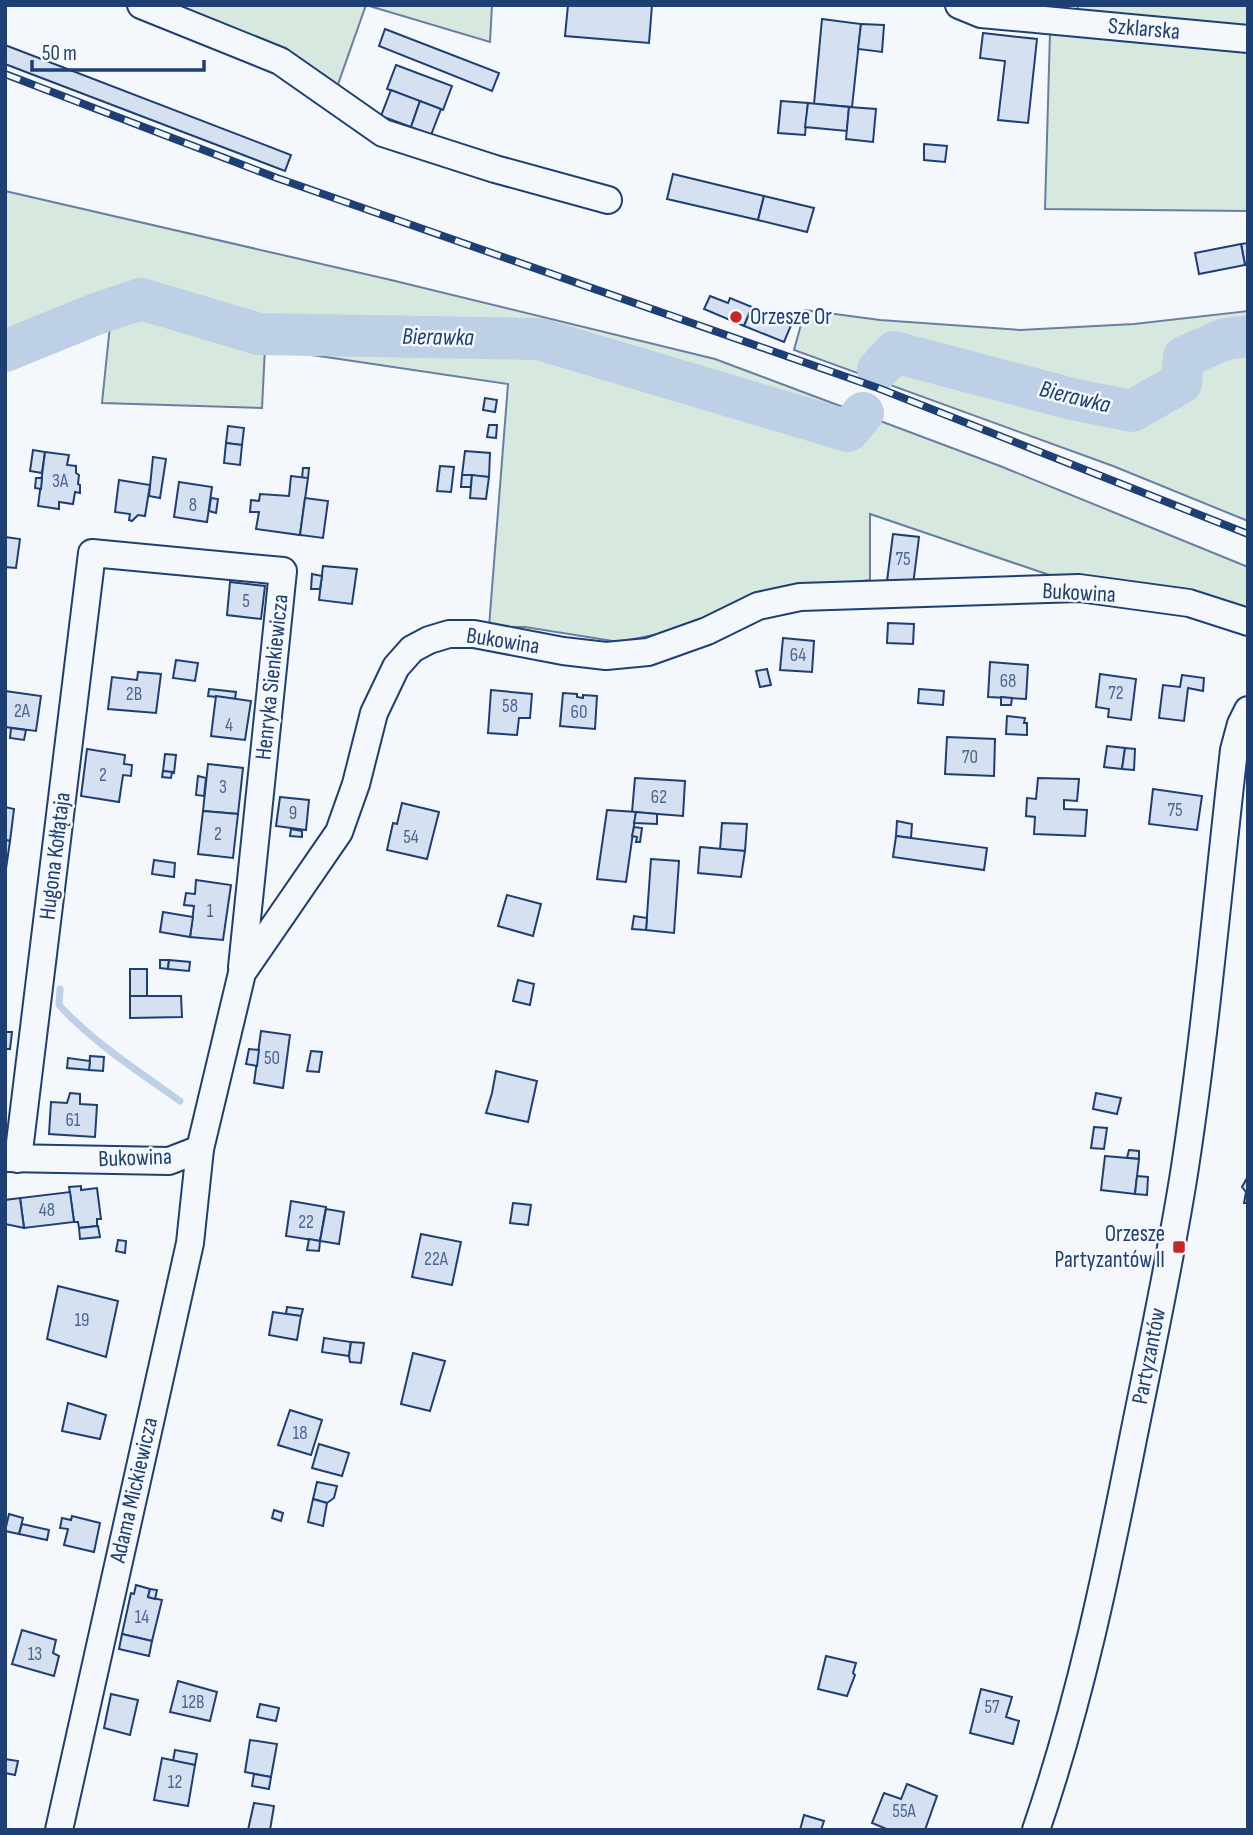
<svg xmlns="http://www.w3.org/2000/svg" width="1253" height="1835" font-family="'Sofia Sans Condensed',sans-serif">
	<rect width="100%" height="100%" fill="#f4f7fb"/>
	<!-- green -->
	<g fill="#d7e8df" stroke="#687fa3" stroke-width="2">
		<path d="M166,5h326l-2,37 -124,-37 -29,82z"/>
		<path d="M1078,5h170v25l-171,-15z"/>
		<path d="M1050,32l198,18v161l-203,-2z"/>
		<path d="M5,191l386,89 324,79 285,107 248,101v41l-181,-27 -197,-67v66l-111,14 -86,37 -54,11 -94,-15h-36l19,-243 -243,-36 -3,60 -160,-5 8,-78 -105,43z"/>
		<path d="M805,310l75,10 140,10 114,-6 114,-13v210l-135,-55 -319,-116z"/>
	</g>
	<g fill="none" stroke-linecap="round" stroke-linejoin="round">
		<!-- stream -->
		<path stroke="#bed0e5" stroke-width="7" d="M60,989l-1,16c35,38 79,66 121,96"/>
		<!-- river -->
		<g stroke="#bed0e5" stroke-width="42">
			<path d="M5,351l91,-37 45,-15 118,35 280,5 309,92 15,-18"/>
			<path d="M878,370l16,-18 178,47 60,12 49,-28 3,-26 41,-18 23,-3"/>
		</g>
	</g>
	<!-- building -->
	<g fill="#d5e0f0" stroke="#1d3f73" stroke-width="2">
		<path d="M568,5h84l-3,38 -84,-7z"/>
		<path d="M822,19l39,5 -9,83 -38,-3z"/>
		<path d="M861,24l23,1 -2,27 -24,-3z"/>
		<path d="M385,29l114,44 -7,18 -113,-45z"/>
		<path d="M983,33l54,6 -9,84 -30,-3 7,-59 -25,-3z"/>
		<path d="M5,45l286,110 -6,16 -280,-107z"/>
		<path d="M396,65l56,21 -9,24 -56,-21z"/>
		<path d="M391,90l29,11 -9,26 -30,-11z"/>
		<path d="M420,101l21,8 -10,26 -20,-8z"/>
		<path d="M781,101l27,2 -3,32 -27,-2z"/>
		<path d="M808,103l41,4 -2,24 -42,-4z"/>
		<path d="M849,107l27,2 -3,33 -27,-3z"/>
		<path d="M924,144l23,2 -2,16 -21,-2z"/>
		<path d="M673,174l91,22 -6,24 -91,-21z"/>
		<path d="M764,196l50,12 -7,24 -49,-12z"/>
		<path d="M1248,243v22h-3l-4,-21z"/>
		<path d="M1241,244l4,21 -46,9 -4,-21z"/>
		<path d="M710,296l18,7 2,-5 22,9 -8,19 -40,-17z"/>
		<path d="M752,307l40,16 -8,19 -40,-16z"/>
		<path d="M485,398l12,2 -2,12 -12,-2z"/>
		<path d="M489,425h8l-1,13 -9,-1z"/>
		<path d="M228,426l16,2 -2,17 -16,-2z"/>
		<path d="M226,443l16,2 -2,20 -16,-2z"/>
		<path d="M33,450l12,2 -3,21 -12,-2z"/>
		<path d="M465,451l25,2 -1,24 -27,-2z"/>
		<path d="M45,452l24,3 -2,10 9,1v7l3,2 -1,9 2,1v8l-5,-1 -2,12 -14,-2v7l-21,-3z"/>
		<path d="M153,457l13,2 -6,39 -11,-2z"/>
		<path d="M440,466l14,1 -3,25 -14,-1z"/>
		<path d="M303,468h6l-1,10h-6z"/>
		<path d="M462,475h10l-1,12h-10z"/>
		<path d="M472,475l17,2 -3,22 -16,-1z"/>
		<path d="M291,476l17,2 -8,57 -44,-6 3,-17h-9l1,-12 8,1 1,-7 29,2z"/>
		<path d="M36,478h6l-1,11 -6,-1z"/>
		<path d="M119,480l31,5 -5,31 -7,-1 -6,6 -3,-1 1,-6 -15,-2z"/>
		<path d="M179,482l33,5 -5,35 -33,-5z"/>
		<path d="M211,498l7,1 -2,14 -7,-2z"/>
		<path d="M305,498l23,3 -5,37 -23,-3z"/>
		<path d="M893,534l26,3 -6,48 -26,-4z"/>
		<path d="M5,537l15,2 -4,29 -11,-1z"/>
		<path d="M323,566l34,3 -5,35 -33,-4z"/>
		<path d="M312,574l10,2 -2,13h-9z"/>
		<path d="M230,582l35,4 -4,33 -34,-4z"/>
		<path d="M888,623l26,1 -1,20 -26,-1z"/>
		<path d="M783,638l31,3 -2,31 -32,-2z"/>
		<path d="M176,660l22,3 -3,18 -22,-3z"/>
		<path d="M990,662l38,3 -2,34 -38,-2z"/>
		<path d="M767,669l4,16 -11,2 -4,-16z"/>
		<path d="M138,672l23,2 -5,39 -48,-4 4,-32 25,3z"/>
		<path d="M1100,674l36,5 -5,41 -23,-3 1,-8 -13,-2z"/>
		<path d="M1182,675l22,3 -1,13 -15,-3 -4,33 -25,-3 4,-33 17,2z"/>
		<path d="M209,689l27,3 -1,7 -27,-3z"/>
		<path d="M919,689l25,2 -1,14 -25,-2z"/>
		<path d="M491,690l41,4 -2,24h-11l-2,17 -29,-2z"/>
		<path d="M5,691l36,5 -5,35 -31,-4z"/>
		<path d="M563,693l14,1v3l6,1v-3l14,1 -2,33 -35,-3z"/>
		<path d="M216,696l35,5 -6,39 -34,-4z"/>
		<path d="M1001,697l11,1 -1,7h-10z"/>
		<path d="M1007,716l18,2 -1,5h3v12l-21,-1z"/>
		<path d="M11,728l15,2 -2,10 -14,-2z"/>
		<path d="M947,737l48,2 -1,37 -49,-2z"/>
		<path d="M1107,746l18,2 -3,21 -18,-2z"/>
		<path d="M1125,748l10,1 -1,21 -12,-1z"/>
		<path d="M87,749l38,6 -1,9 8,1 -1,11 -8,-1 -4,27 -38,-6z"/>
		<path d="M165,754l11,1 -2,18 -11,-2z"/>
		<path d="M208,764l35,4 -5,46 -35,-3z"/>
		<path d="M163,771l9,1 -1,6 -9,-1z"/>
		<path d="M198,776l8,2 -2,18 -8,-1z"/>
		<path d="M635,778l50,3 -2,35 -51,-4z"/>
		<path d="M1038,778l41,1 -2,22 -13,-1v9l23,1 -2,26 -51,-2 1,-17 -9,-1 1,-18 9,1z"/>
		<path d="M1153,789l49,7 -5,34 -48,-6z"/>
		<path d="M280,797l29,3 -3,30 -30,-4z"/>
		<path d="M402,803l37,9 -12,47 -40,-9 6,-27 4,1z"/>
		<path d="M5,807l9,2 -4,32 -5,-1z"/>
		<path d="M607,810l29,2 -10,70 -29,-3z"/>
		<path d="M203,811l35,3 -5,44 -35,-4z"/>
		<path d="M636,812l21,2v10l-23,-1z"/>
		<path d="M897,821l15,3 -1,14 -15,-2z"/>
		<path d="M722,823l25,1 -2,27 -25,-1z"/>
		<path d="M634,827l8,1 -2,14h-4l1,-5 -5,-1z"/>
		<path d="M291,829l11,2v6l-12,-1z"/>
		<path d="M896,836l91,12 -3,22 -91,-13z"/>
		<path d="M5,840l5,1 -4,28h-1z"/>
		<path d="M700,847l45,4 -4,26 -43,-4z"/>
		<path d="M651,859l28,2 -5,72 -28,-3z"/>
		<path d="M154,860l21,3 -1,14 -22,-3z"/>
		<path d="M196,880l35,5 -8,55 -33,-3 4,-31 -10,-1 2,-12 9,1z"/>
		<path d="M507,895l34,9 -8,32 -35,-10z"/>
		<path d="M163,912l30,5 -3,20 -30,-5z"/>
		<path d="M634,916l13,2 -1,12 -14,-1z"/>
		<path d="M160,960h9l-1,9 -8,-1z"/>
		<path d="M169,960l21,2 -1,9 -21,-2z"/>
		<rect x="130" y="969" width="17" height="27"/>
		<path d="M518,980l16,4 -4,21 -17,-4z"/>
		<path d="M130,996h51l1,21 -52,1z"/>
		<path d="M261,1031l29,4 -7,53 -29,-5z"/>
		<path d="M5,1032h7l-2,17h-5z"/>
		<path d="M249,1049l10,1 -2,16 -11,-2z"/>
		<path d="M311,1051l11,1 -3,20 -12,-1z"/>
		<path d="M90,1056l14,1 -1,14 -14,-1z"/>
		<path d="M68,1058l22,3 -1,9 -22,-2z"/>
		<path d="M496,1071l41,10 -9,41 -42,-9 6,-20z"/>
		<path d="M70,1093l10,1v10l17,1 -2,32 -46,-3 2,-32 16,1z"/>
		<path d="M1096,1093l25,5 -4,16 -24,-5z"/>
		<path d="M1094,1127l13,1 -3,21 -13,-1z"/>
		<path d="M1129,1150l10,1v8l-12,-1z"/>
		<path d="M1105,1156l34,3 -4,35 -34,-4z"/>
		<path d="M1137,1176l11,1 -1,18 -12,-1z"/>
		<path d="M1247,1178l1,1v24h-4l2,-11 -4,-5z"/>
		<path d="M81,1186v4l16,-2 4,31h-4v7l-18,2 -1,-6h-4l-5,-35z"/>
		<path d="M70,1192l4,30 -50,6 -4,-30z"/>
		<path d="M20,1198l4,30 -19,-4v-24z"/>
		<path d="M291,1201l35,6 -6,34 -34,-5z"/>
		<path d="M513,1203l18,2 -3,20 -18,-2z"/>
		<path d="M326,1209l18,3 -5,32 -19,-3z"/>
		<path d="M98,1226l2,11 -20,2 -1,-11z"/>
		<path d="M421,1234l40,8 -9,43 -40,-8z"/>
		<path d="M309,1239l11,2 -1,10 -12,-1z"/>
		<path d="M118,1240l8,1 -1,12 -9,-2z"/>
		<path d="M58,1286l60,15 -12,56 -59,-18z"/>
		<path d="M287,1307l16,2 -2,7 -15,-2z"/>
		<path d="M273,1312l28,4 -4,24 -28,-5z"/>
		<path d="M324,1338l27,4 -2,14 -27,-4z"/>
		<path d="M351,1342l13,1 -3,20 -11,-1 -1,-6z"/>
		<path d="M413,1353l32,8 -15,50 -29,-7z"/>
		<path d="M68,1403l38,12 -6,24 -38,-8z"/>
		<path d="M290,1410l32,10 -11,35 -33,-10z"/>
		<path d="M319,1444l30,9 -7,23 -30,-8z"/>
		<path d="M317,1482l20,4 -3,12 -7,5 -14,-4z"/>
		<path d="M313,1499l14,4 -4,23 -15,-4z"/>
		<path d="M274,1510l9,3 -2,8 -9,-3z"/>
		<path d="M9,1514l14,4 -4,16 -14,-3z"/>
		<path d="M72,1516l28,7 -6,29 -30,-7 4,-16 -8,-1 2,-10 9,2z"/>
		<path d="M22,1524l27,6 -2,10 -28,-6z"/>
		<path d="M136,1585l14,4 -2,8 14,3 -10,41 -30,-7 9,-41 3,1z"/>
		<path d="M150,1589l7,1 -2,9 -7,-2z"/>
		<path d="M22,1630l34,10 -3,13 6,3 -5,20 -42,-12z"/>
		<path d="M122,1634l30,7 -3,15 -30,-7z"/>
		<path d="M826,1656l30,7 -3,10 2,2 -8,21 -29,-7z"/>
		<path d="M178,1681l39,11 -7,29 -40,-9z"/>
		<path d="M981,1689l31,8 -6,20 13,4 -6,23 -43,-11z"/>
		<path d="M111,1694l27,6 -8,35 -26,-7z"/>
		<path d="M260,1704l19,4 -3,13 -19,-4z"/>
		<path d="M250,1740l27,4 -6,33 -26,-5z"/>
		<path d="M175,1750l22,4 -2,11 -22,-4z"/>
		<path d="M162,1758l33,7 -7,41 -34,-6z"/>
		<path d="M5,1759l13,2 -3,14 -10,-2z"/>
		<path d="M254,1774l17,3 -2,12 -17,-3z"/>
		<path d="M907,1784l30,12 -12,34h-36l-17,-7 12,-30 17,6z"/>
		<path d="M254,1803l20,3 -4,24h-22z"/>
		<path d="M804,1815l20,6 -3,9h-21z"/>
	</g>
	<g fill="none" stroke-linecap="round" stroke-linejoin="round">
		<!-- minor casing -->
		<g stroke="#1d3f73" stroke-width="30">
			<g id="minor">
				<path d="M141,5l139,56 103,72 112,36 113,31"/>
				<path d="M959,5l22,9 267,25"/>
				<path d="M5,1158l164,3 31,-12"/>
				<path d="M18,1159l74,-606 191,18 -41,396"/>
				<path d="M59,1830l131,-587 10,-94 42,-176 97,-141 17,-48 18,-71 22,-46 16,-18 17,-9 20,-6h25l89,17 43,5 42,-4 59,-21 51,-25 42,-9 279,-9 110,15 59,19"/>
				<path d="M1036,1830c44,-128 71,-259 97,-391 18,-90 38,-181 52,-272 21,-138 33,-278 49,-417l7,-26 7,-14"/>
			</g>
		</g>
		<!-- minor -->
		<use href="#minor" stroke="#f4f7fb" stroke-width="26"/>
		<!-- rail casing -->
		<g stroke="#1d3f73" stroke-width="8">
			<path id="rail" d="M5,74l272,104 601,210 370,146"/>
		</g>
		<!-- rail -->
		<use href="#rail" stroke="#f4f7fb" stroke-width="5" stroke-dasharray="16" stroke-linecap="butt"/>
	</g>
	<!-- markers -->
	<g fill="#c62828" stroke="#f4f7fb" stroke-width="2.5">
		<circle cx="736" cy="317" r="7"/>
		<rect x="1172" y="1240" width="14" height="14" rx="3.5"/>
	</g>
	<g text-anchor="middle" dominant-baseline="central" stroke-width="5" stroke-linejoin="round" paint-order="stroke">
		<!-- number labels -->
		<g font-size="19" fill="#4b6792">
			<text x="60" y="481">3A</text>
			<text x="193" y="505">8</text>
			<text x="903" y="559">75</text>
			<text x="246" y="601">5</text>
			<text x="798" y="655">64</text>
			<text x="1008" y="681">68</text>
			<text x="1116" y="693">72</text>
			<text x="134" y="694">2B</text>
			<text x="510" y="706">58</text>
			<text x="22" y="711">2A</text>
			<text x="579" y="712">60</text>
			<text x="229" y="725">4</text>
			<text x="970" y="757">70</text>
			<text x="103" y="775">2</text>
			<text x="223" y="787">3</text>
			<text x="659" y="797">62</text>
			<text x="1175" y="810">75</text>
			<text x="293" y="813">9</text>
			<text x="218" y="834">2</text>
			<text x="411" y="837">54</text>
			<text x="210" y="911">1</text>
			<text x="272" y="1058">50</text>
			<text x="73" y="1120">61</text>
			<text x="47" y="1210">48</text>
			<text x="306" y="1222">22</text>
			<text x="436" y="1259">22A</text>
			<text x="82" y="1320">19</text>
			<text x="300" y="1433">18</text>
			<text x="142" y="1617">14</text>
			<text x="35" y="1654">13</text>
			<text x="193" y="1702">12B</text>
			<text x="992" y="1707">57</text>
			<text x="175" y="1782">12</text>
			<text x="904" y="1811">55A</text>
		</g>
		<!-- street labels -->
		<g font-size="23" fill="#1d3f73" stroke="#f4f7fb">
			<text transform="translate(1144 29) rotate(5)">Szklarska</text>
			<text transform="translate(1079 593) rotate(3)">Bukowina</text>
			<text transform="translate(503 641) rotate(9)">Bukowina</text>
			<text transform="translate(272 677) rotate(-84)">Henryka Sienkiewicza</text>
			<text transform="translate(55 856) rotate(-83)">Hugona Kołłątaja</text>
			<text transform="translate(135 1158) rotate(-2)">Bukowina</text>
			<text transform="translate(1149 1356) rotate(-79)">Partyzantów</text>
			<text transform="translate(134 1490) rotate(-77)">Adama Mickiewicza</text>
		</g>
		<!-- poi labels -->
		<g font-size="23" fill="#1d3f73" stroke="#f4f7fb" text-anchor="start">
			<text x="750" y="317">Orzesze Or</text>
			<text x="1165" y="1234" text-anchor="end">Orzesze<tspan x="1165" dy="26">Partyzantów II</tspan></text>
		</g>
		<!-- water labels -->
		<g font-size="24" font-style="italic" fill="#1d3f73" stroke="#f4f7fb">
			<text transform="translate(438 337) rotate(1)">Bierawka</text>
			<text transform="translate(1075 397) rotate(14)">Bierawka</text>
		</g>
	</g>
	<!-- border -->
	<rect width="1253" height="1835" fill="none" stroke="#1d3f73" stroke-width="14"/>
	<!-- scale -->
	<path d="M32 60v10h172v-10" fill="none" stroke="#1d3f73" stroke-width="3.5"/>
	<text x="42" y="60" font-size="21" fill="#1d3f73" stroke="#f4f7fb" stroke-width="5" paint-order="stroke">50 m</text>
</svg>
